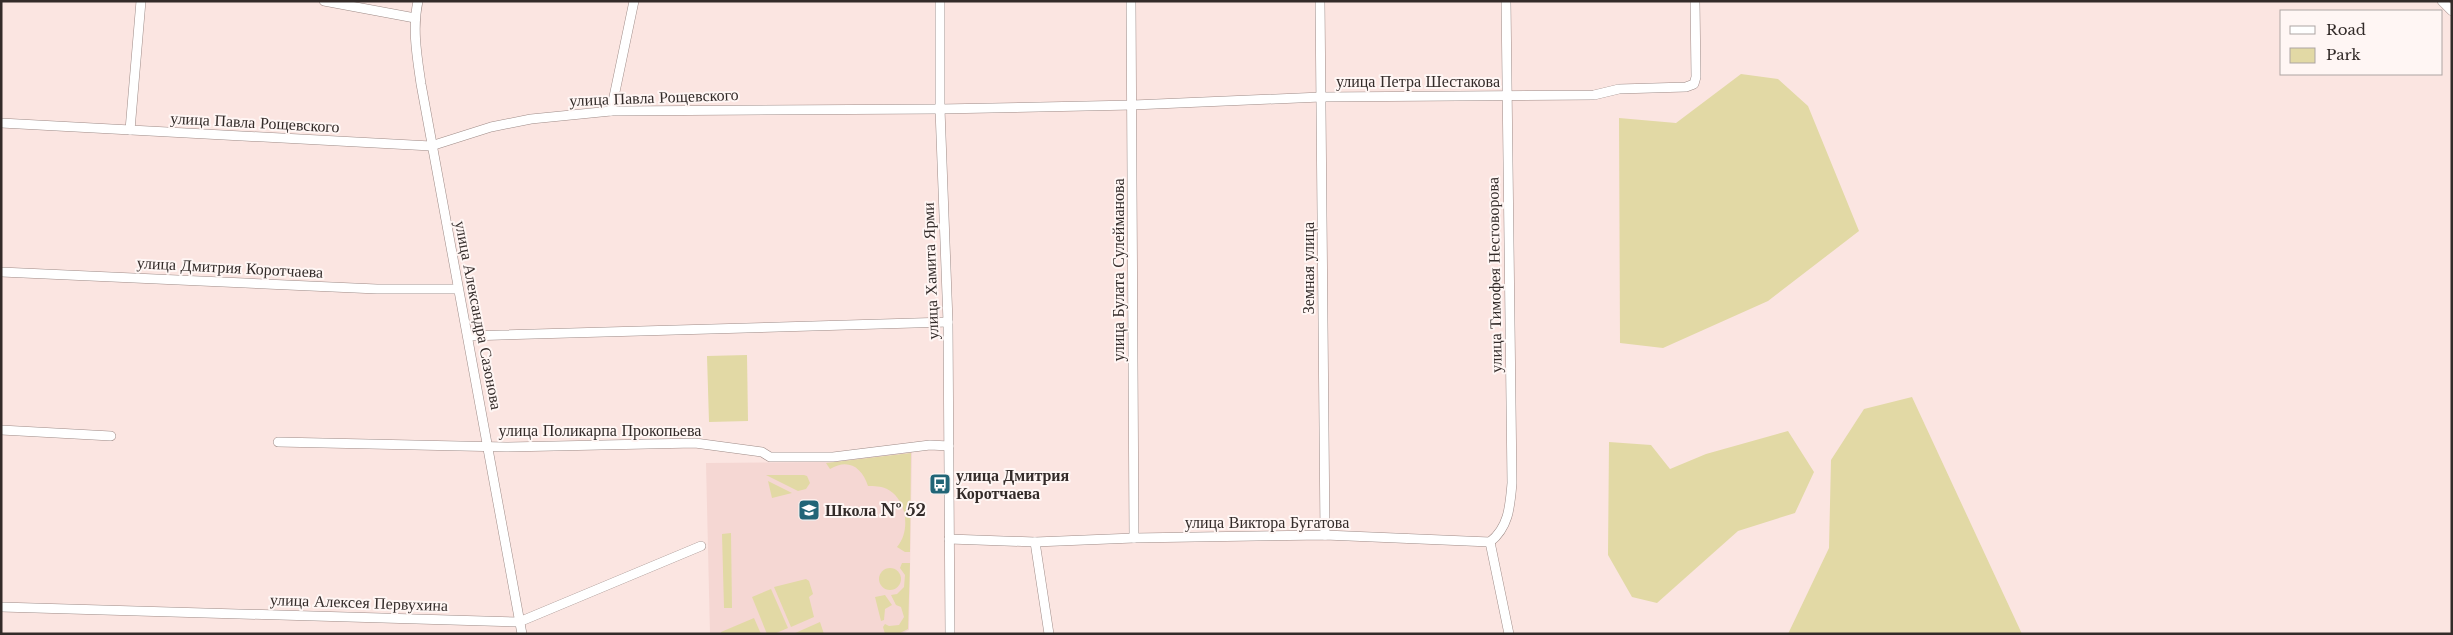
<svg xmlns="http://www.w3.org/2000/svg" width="2453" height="635" font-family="'Libre Baskerville',serif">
	<rect width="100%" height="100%" fill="#fbe5e1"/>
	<!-- built -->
	<path fill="#f5d7d3" d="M912,452l-3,178 -8,4h-191l-4,-171 129,-1z"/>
	<!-- green -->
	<g fill="#e2d9a5">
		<path d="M1741,74l37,5 30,27 51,125 -91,70 -105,47 -43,-5 -1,-225 57,5z"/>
		<path d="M747,355l1,66 -39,1 -2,-66z"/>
		<path d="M1912,397l110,237h-234l41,-86 2,-88 33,-51z"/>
		<path d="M1788,431l26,41 -19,41 -57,18 -81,72 -25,-6 -24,-42 1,-113 42,3 19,24 36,-15z"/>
		<path d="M911,453l-1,99h-5l-8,-5c14,-16 10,-48 -10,-58 -6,-3 -13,-3 -19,-3 -6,-19 -20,-28 -38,-17l-4,-6z"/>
		<path d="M766,475h38l3,1 3,7 -4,6 -8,2z"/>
		<path d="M768,481l24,12 -20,5z"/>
		<path d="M731,533l1,75h-8l-2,-74z"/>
		<path d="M902,563h8l-2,66 -10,5h-13l-2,-7 2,-3 4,2 10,-1 5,-8 -3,-10 -5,-2 -5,-10 6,-1 7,-7 1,-12 -5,-7z"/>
		<circle cx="890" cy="579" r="11"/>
		<path d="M806,579l3,2 4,13 -4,3 5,20 -23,10 -17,-40z"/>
		<path d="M771,589l17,39 -14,6h-7l-15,-37z"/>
		<path d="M885,595l7,10 -7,4 -1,11 -3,1 -6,-24z"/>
		<path d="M754,618l7,16h-40v-2z"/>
		<path d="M820,622l4,12h-31z"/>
	</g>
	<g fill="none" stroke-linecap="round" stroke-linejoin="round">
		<!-- street casing -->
		<g stroke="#9e8b87" stroke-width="10">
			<g id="street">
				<path d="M324,1l91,17"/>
				<path d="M418,1c-6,28 -1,55 3,83l101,550"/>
				<path d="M940,1v108l8,213 2,312"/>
				<path d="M1131,1l3,537"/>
				<path d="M1320,1l5,534"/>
				<path d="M2442,1l10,10"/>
				<path d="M611,111l23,-110"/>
				<path d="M1,123l430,23 60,-19 40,-8 80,-8 329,-2 193,-4 188,-8 273,-2 25,-6 67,-2 8,-3 2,-7 -1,-76"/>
				<path d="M130,130l11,-129"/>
				<path d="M1,272l376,17h81"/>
				<path d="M469,336l479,-14"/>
				<path d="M1,430l110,6"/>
				<path d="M278,442l228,5 189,-4 67,9 8,5h63l97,-12 19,1"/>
				<path d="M949,539l86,3 99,-4 191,-3 165,7"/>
				<path d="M1035,542l14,92"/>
				<path d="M1490,542c19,-15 20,-36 22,-59l-6,-482"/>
				<path d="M1490,542l19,92"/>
				<path d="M1,607l518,15 182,-76"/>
			</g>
		</g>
		<!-- street -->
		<use href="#street" stroke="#fff" stroke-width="9"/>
	</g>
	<!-- icons -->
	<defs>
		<g id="bus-square" transform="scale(1.125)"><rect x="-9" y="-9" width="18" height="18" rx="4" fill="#216577" stroke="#fff6f4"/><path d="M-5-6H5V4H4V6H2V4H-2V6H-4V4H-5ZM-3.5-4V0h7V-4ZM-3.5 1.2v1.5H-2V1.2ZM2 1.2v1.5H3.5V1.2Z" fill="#fff"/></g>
		<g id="school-square" transform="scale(1.125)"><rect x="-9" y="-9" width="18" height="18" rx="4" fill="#216577" stroke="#fff6f4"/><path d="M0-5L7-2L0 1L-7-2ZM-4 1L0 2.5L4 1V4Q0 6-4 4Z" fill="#fff"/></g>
	</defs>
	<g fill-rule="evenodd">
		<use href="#bus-square" x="940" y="484"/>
		<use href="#school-square" x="809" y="510"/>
	</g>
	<g text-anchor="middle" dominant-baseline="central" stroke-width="4" stroke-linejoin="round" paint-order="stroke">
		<!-- street labels -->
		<g font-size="16" fill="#332b29" stroke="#fff6f4">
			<text x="1418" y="81">улица Петра Шестакова</text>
			<text transform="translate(654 97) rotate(-2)">улица Павла Рощевского</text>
			<text transform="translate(255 122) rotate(3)">улица Павла Рощевского</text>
			<text transform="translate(230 267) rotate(3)">улица Дмитрия Коротчаева</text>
			<text transform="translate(1308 268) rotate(-90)">Земная улица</text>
			<text transform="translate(1118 270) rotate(-90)">улица Булата Сулейманова</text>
			<text transform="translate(930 271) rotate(-92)">улица Хамита Ярми</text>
			<text transform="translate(1494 275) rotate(-91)">улица Тимофея Несговорова</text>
			<text transform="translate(479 315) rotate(79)">улица Александра Сазонова</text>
			<text x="600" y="430">улица Поликарпа Прокопьева</text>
			<text x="1267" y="522">улица Виктора Бугатова</text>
			<text transform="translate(359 602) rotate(2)">улица Алексея Первухина</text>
		</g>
		<!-- poi labels -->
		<g font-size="16" font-weight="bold" fill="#332b29" stroke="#fff6f4" text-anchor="start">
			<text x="956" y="475">улица Дмитрия<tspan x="956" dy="18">Коротчаева</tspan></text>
			<text x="825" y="510">Школа № 52</text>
		</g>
	</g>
	<!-- border -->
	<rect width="2453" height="635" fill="none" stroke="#332b29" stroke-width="5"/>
	<!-- legend -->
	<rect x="2280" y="10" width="162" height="65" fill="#fff6f4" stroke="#ada5a3"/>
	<rect x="2290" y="26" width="25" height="8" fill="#ffffff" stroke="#ada5a3"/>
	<text x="2326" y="35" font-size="15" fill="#332b29">Road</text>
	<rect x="2290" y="48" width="25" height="15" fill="#e2d9a5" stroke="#ada5a3"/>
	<text x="2326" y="60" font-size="15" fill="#332b29">Park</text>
</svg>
